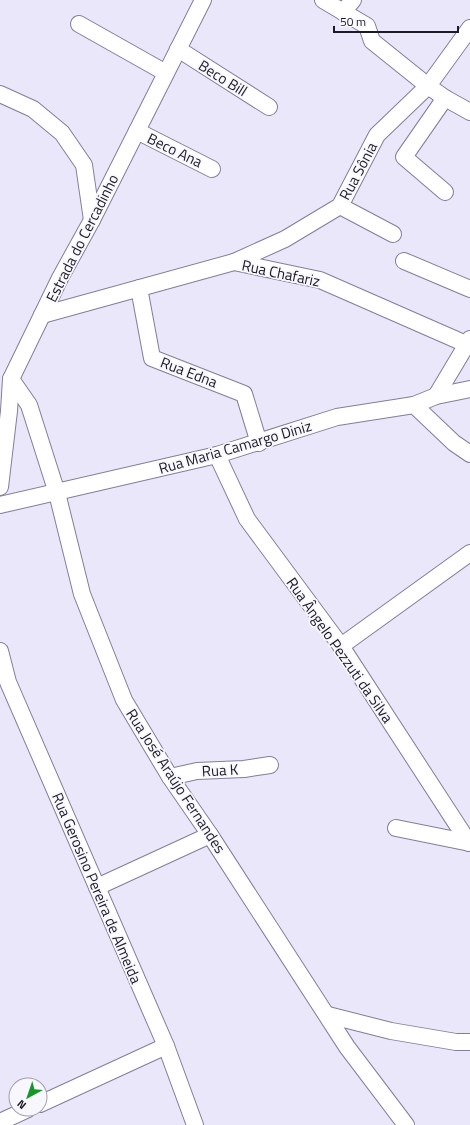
<svg xmlns="http://www.w3.org/2000/svg" width="470" height="1125" font-family="'Titillium Web',sans-serif">
	<rect width="100%" height="100%" fill="#ebe7fb"/>
	<g fill="none" stroke-linecap="round" stroke-linejoin="round">
		<!-- minor casing -->
		<g stroke="#837d9a" stroke-width="18">
			<g id="minor">
				<path d="M323,0l44,26 5,15 56,45 17,12 25,14"/>
				<path d="M343,12l10,-12"/>
				<path d="M79,24l87,49"/>
				<path d="M178,49l91,58"/>
				<path d="M0,94l33,15 29,24 22,32 8,55"/>
				<path d="M137,131l75,38"/>
				<path d="M445,192l-41,-35 41,-59"/>
				<path d="M340,206l53,28"/>
				<path d="M404,261l66,28"/>
				<path d="M234,262l51,-23 55,-33 37,-71 51,-49 42,-58"/>
				<path d="M139,288l13,70 92,36 15,49"/>
				<path d="M42,315l192,-53 86,18 146,64"/>
				<path d="M11,379l18,26 28,88 25,101 42,106 46,77 40,58 137,212 59,78"/>
				<path d="M436,396l34,-57"/>
				<path d="M414,405l40,38 16,11"/>
				<path d="M217,455l30,64 94,127 128,197"/>
				<path d="M0,487l9,-76 2,-32 49,-101 32,-58 111,-220"/>
				<path d="M0,505l217,-50 120,-38 77,-12 22,-9 34,-7"/>
				<path d="M341,646l129,-93"/>
				<path d="M0,651l8,31 158,364 29,79"/>
				<path d="M170,777l27,-6 47,-2 26,-4"/>
				<path d="M396,828l74,15"/>
				<path d="M97,887l113,-52"/>
				<path d="M328,1015l63,16 65,11h14"/>
				<path d="M40,1104l126,-58"/>
				<path d="M0,1122l28,-13"/>
			</g>
		</g>
		<!-- minor -->
		<use href="#minor" stroke="#fff" stroke-width="16"/>
	</g>
	<g text-anchor="middle" dominant-baseline="central" stroke-width="3.5" stroke-linejoin="round" paint-order="stroke">
		<!-- street labels -->
		<g font-size="15" fill="#1c1a25" stroke="#f8f7fd">
			<text transform="translate(223 78) rotate(32)">Beco Bill</text>
			<text transform="translate(175 150) rotate(26)">Beco Ana</text>
			<text transform="translate(358 171) rotate(-62)">Rua Sônia</text>
			<text transform="translate(82 238) rotate(-63)">Estrada do Cercadinho</text>
			<text transform="translate(281 273) rotate(12)">Rua Chafariz</text>
			<text transform="translate(189 372) rotate(21)">Rua Edna</text>
			<text transform="translate(235 447) rotate(-16)">Rua Maria Camargo Diniz</text>
			<text transform="translate(340 650) rotate(55)">Rua Ângelo Pezzuti da Silva</text>
			<text transform="translate(220 770) rotate(-3)">Rua K</text>
			<text transform="translate(176 781) rotate(57)">Rua José Araújo Fernandes</text>
			<text transform="translate(97 888) rotate(67)">Rua Gerosino Pereira de Almeida</text>
		</g>
	</g>
	<!-- north arrow -->
	<g transform="translate(28 1097) rotate(220)"><circle r="19" fill="#f8f7fd" stroke="#a09fa7"/>
	<path d="M0-3L7 15L0 10L-7 15Z" fill="#179628"/>
	<text y="-6" font-size="11" font-weight="bold" text-anchor="middle" fill="#1c1a25">N</text>
	</g>
	<!-- scale -->
	<path d="M334 26v6h124v-6" fill="none" stroke="#1c1a25" stroke-width="2"/>
	<text x="340" y="26" font-size="12" fill="#1c1a25" stroke="#f8f7fd" stroke-width="3" paint-order="stroke">50 m</text>
</svg>
